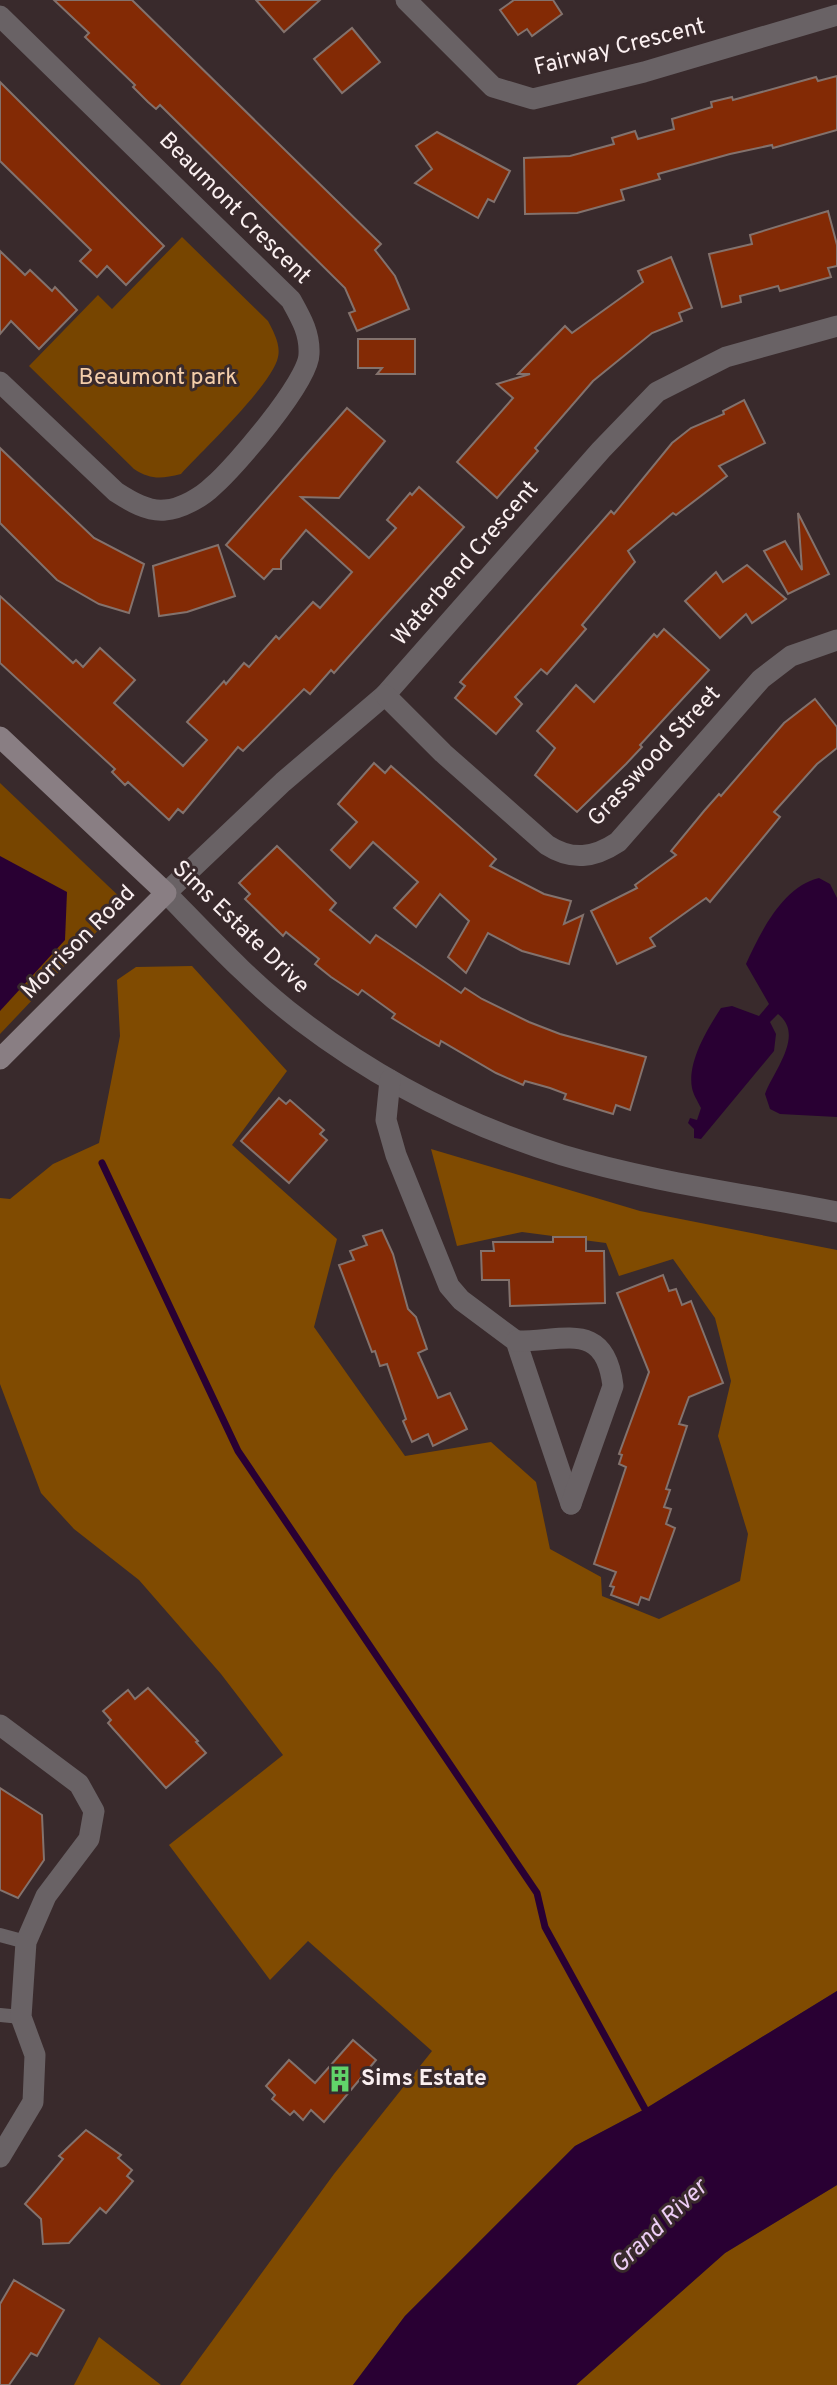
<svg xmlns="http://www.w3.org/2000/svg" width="837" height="2385" font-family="Overpass,sans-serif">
	<rect width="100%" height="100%" fill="#392a2c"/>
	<!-- green -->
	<g fill="#774500">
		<path d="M182,237l86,84c5,10 13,23 10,36 -5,27 -76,94 -97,117 -20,5 -30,6 -47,-5l-105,-103 69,-71 14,14z"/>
		<path d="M0,783l125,119 -125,132z"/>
	</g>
	<!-- forest -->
	<g fill="#804b01">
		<path d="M192,966l95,105 -55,74 105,94 -23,88 91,129 86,-14 45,40 14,67 51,28 1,19 57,23 81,-38 8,-47 -30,-98 13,-55 -16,-63 -42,-59 -54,17 -13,-33 -84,-11 -65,14 -26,-97 209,62 197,39v741l-192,118 -70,37 -170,170 -52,69h-173l154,-211 98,-123 -124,-110 -38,39 -101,-135 114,-90 -62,-81 -82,-94 -65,-51 -33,-36 -41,-109v-186l10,1 43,-35 46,-21 21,-107 -3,-56 19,-13z"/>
		<path d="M837,2185v200h-261l149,-132z"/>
		<path d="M99,2337l62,48h-87z"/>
	</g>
	<!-- water -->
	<g fill="#290033">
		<path d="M0,856l67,36 -2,48 -65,71z"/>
		<path d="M819,878l11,6 7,14v219l-57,-3 -10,-5 -5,-15c9,-24 40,-59 13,-80l-8,8 6,12 -2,17 -73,88 -7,-1v-9l-6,-6 2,-5 7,2 4,-12c-3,-6 -8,-14 -9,-20 -5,-26 16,-60 29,-80l11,-2 27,10 10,-12 -23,-40c14,-31 37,-78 73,-86z"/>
		<path d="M837,1991v194l-112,68 -149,132h-223l52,-69 170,-170 70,-37z"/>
	</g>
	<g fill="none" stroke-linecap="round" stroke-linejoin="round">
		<!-- stream -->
		<path stroke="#290033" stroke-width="7" d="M102,1163l136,288 299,442 8,34 100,182"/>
	</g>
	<!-- building -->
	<g fill="#832a05" stroke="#83726d" stroke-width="2">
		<path d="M54,0h78l249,244 -6,6 20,26 14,33 -52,22 -8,-18 6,-2 -10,-23 -185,-183 -4,4 -8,-7 -15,-15 2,-2 -50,-48 4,-4z"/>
		<path d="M256,0h64l-36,32z"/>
		<path d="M514,0h39l9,14 -30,22 -5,-7 -9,6 -18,-25z"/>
		<path d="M352,28l28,34 -38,31 -28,-34z"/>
		<path d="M837,76v54l-64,18 -1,-3 -42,9 -72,20 2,5 -39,11 3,10 -47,13 -52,1 -1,-56 46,-2 44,-12 -2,-6 23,-7 3,8 36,-10 -2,-10 40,-12 -1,-5 21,-5 1,3 83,-23 2,4z"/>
		<path d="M0,82l164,164 -38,39 -19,-19 -10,11 -17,-16 11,-11 -91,-89z"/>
		<path d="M437,132l73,39 -16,31 -6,-3 -10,19 -63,-35 17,-14 -16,-23z"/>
		<path d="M828,211l9,34v21l-9,2 3,9 -51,14 -2,-5 -38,10 1,6 -19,5 -13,-53 43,-10 -2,-9z"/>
		<path d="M0,251l25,24 5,-5 22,21 3,-4 22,23 -38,39 -28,-28 -11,13z"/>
		<path d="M671,257l21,51 -13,5 3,8 -30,12 -59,48 -58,67 3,3 -41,47 -40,-36 56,-64 -16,-14 33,-10h-12l47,-48 7,7 71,-51 -5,-11z"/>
		<path d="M358,339h57v35h-38l5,-6h-24z"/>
		<path d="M744,400l21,43 -46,23 8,10 -51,39 -3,-2 -45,38 7,11 -53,63 4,4 -39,45 -6,-5 -26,28 7,7 -26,30 -41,-36 10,-12 -5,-4 151,-171 3,3 58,-71 19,-15 33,-14 -1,-3z"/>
		<path d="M347,408l38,33 -46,57 -38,-1 68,61 27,-30 -9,-8 23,-27 2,2 7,-8 45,40 -130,146 -3,-3 -21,24 -6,-5 -61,62 -5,-4 -55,66 -5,-4 -9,11 -41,-38 -3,3 -13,-13 3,-3 -115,-106v-67l73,67 3,-3 7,7 17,-19 35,32 -21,23 69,63 24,-26 -20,-18 37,-41 2,3 18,-21 5,4 27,-31 3,3 34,-37 7,6 32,-36 -46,-42 -25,30v9h-8l-9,10 -38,-34z"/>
		<path d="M0,448l94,90 50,26 -15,49 -30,-9 -42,-24 -57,-57z"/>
		<path d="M798,513l31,61 -41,20 -24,-43 21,-10 17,29z"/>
		<path d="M218,545l17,51 -48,16 -28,4 -6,-50z"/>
		<path d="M747,565l39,34 -34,24 -6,-9 -26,24 -35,-37 31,-29 7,10z"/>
		<path d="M664,629l45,41 -69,75 2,2 -16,17 -49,48 -42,-37 20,-27 -18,-17 39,-46 18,17 60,-68 3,3z"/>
		<path d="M815,699l22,28v21l-20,16 -43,48 6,5 -70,85 -4,-4 -56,40 5,8 -38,18 -26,-53 46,-23 -2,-3 41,-30 -5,-4 33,-40 15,-17 2,2 63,-73z"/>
		<path d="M374,763l11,10 6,-7 105,93 -6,7 54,28 27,7 -7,23 19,-9 -14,49 -47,-13 -34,-18 -22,40 -18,-16 21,-36 -29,-27 -24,33 -22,-19 24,-26 -45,-40 -23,26 -19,-18 26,-28 -19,-18z"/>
		<path d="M277,846l59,57 -6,7 40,33 6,-8 85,58 4,-5 17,11 47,23 31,12 86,23 -16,53 -14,-5 -3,9 -49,-15 2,-5 -16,-6 -25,-7 -2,4 -27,-12 -55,-32 -2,5 -18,-10 -29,-18 3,-4 -33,-24 -4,5 -27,-18 -16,-13 4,-5 -33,-27 -3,4 -38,-37 5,-5 -11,-11z"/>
		<path d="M279,1098l7,6 4,-4 34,30 -4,4 7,6 -38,43 -48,-42z"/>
		<path d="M382,1230l11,24 15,55 8,8 11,32 -9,4 20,45 12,-5 17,36 -34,17 -5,-12 -16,8 -9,-21 3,-2 -19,-55 -7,2 -5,-15 -3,1 -33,-87 15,-5 -4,-9 17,-6 -4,-9z"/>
		<path d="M553,1237h33v14h18l1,52 -95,3 -1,-26h-27l-1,-29h13l-1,-9h60z"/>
		<path d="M663,1275l6,16 7,-2 6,16 9,-4 32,82 -34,14 -10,27 8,2 -21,63 4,1 -6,17 7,2 -5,15 9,4 -26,72 -8,-3 -3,8 -27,-10 3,-8 -4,-1 6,-14 -22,-8 32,-97 -7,-3 3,-9 -3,-1 30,-82 -32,-79z"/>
		<path d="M148,1688l50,53 -2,1 10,11 -40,35 -58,-65 3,-3 -8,-9 25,-21 7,9z"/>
		<path d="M0,1788l42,27 2,45 -26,38 -18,-8z"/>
		<path d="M353,2040l23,20 -52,62 -13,-12 -8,10 -9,-9 -4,4 -18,-16 3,-4 -9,-9 23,-26 26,23z"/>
		<path d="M86,2130l35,25 -3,3 14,12 -5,6 6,5 -27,32 -6,-5 -31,35 -26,1 -2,-25 -16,-15 38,-45 -4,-3z"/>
		<path d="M14,2280l50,30 -27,46 -6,-3 -22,32h-9v-81z"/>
	</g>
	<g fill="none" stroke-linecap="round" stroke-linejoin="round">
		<!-- lane -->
		<g stroke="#696265" stroke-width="14">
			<path d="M0,1935l26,7"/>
			<path d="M0,2015l21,2"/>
		</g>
		<!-- street -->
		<g stroke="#696265" stroke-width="21">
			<path d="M406,0l87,87 40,12 111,-27 193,-57"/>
			<path d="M0,16l291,284c10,18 19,33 18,54 0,27 -74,113 -96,132 -11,11 -32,23 -48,24 -17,2 -35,-9 -49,-18l-116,-110"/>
			<path d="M837,326l-111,31 -69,35 -56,58 -216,245 -102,87 -117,111c43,44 85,90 134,127 79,60 168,106 262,135 90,27 184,39 275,57"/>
			<path d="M385,695l58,58 104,92c25,16 47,13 71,-3l143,-163 30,-23 46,-16"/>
			<path d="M390,1080l-4,40 10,35 53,131 12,14 55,41 55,163"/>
			<path d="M516,1341c47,1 89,-22 97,45l-42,118"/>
			<path d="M0,1725l79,59 15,27 -5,28 -43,57 -20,46 -5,75 14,38 -2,47 -33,55"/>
		</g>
		<!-- secondary -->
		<path stroke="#897e83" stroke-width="21" d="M0,737l166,156 -166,166"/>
	</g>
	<!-- icons -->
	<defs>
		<g id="building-bare" transform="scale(2.1)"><path d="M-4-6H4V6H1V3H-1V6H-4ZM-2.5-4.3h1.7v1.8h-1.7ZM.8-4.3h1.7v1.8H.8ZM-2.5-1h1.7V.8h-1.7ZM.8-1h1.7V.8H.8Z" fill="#61d46a" stroke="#392a2c" stroke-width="2.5" paint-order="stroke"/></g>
	</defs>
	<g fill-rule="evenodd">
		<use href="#building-bare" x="340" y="2079"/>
	</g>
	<g text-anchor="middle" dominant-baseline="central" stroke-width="6" stroke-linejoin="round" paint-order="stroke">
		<!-- street labels -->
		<g font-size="23" fill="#faeff0" stroke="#392a2c">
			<text transform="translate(620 48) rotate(-14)">Fairway Crescent</text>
			<text transform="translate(234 209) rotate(45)">Beaumont Crescent</text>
			<text transform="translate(466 564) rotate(-49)">Waterbend Crescent</text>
			<text transform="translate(655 757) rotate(-47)">Grasswood Street</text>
			<text transform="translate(240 928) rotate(44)">Sims Estate Drive</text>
			<text transform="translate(79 943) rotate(-45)">Morrison Road</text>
		</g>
		<!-- park labels -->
		<g font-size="23" fill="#f4ceaa" stroke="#392a2c">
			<text x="158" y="378">Beaumont park</text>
		</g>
		<!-- poi labels -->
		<g font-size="23" font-weight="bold" fill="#faeff0" stroke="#392a2c" text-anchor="start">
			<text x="361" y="2079">Sims Estate</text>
		</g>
		<!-- water labels -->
		<g font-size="24" font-style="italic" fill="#edcdf5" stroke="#392a2c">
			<text transform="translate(660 2227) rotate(-44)">Grand River</text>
		</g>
	</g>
</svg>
